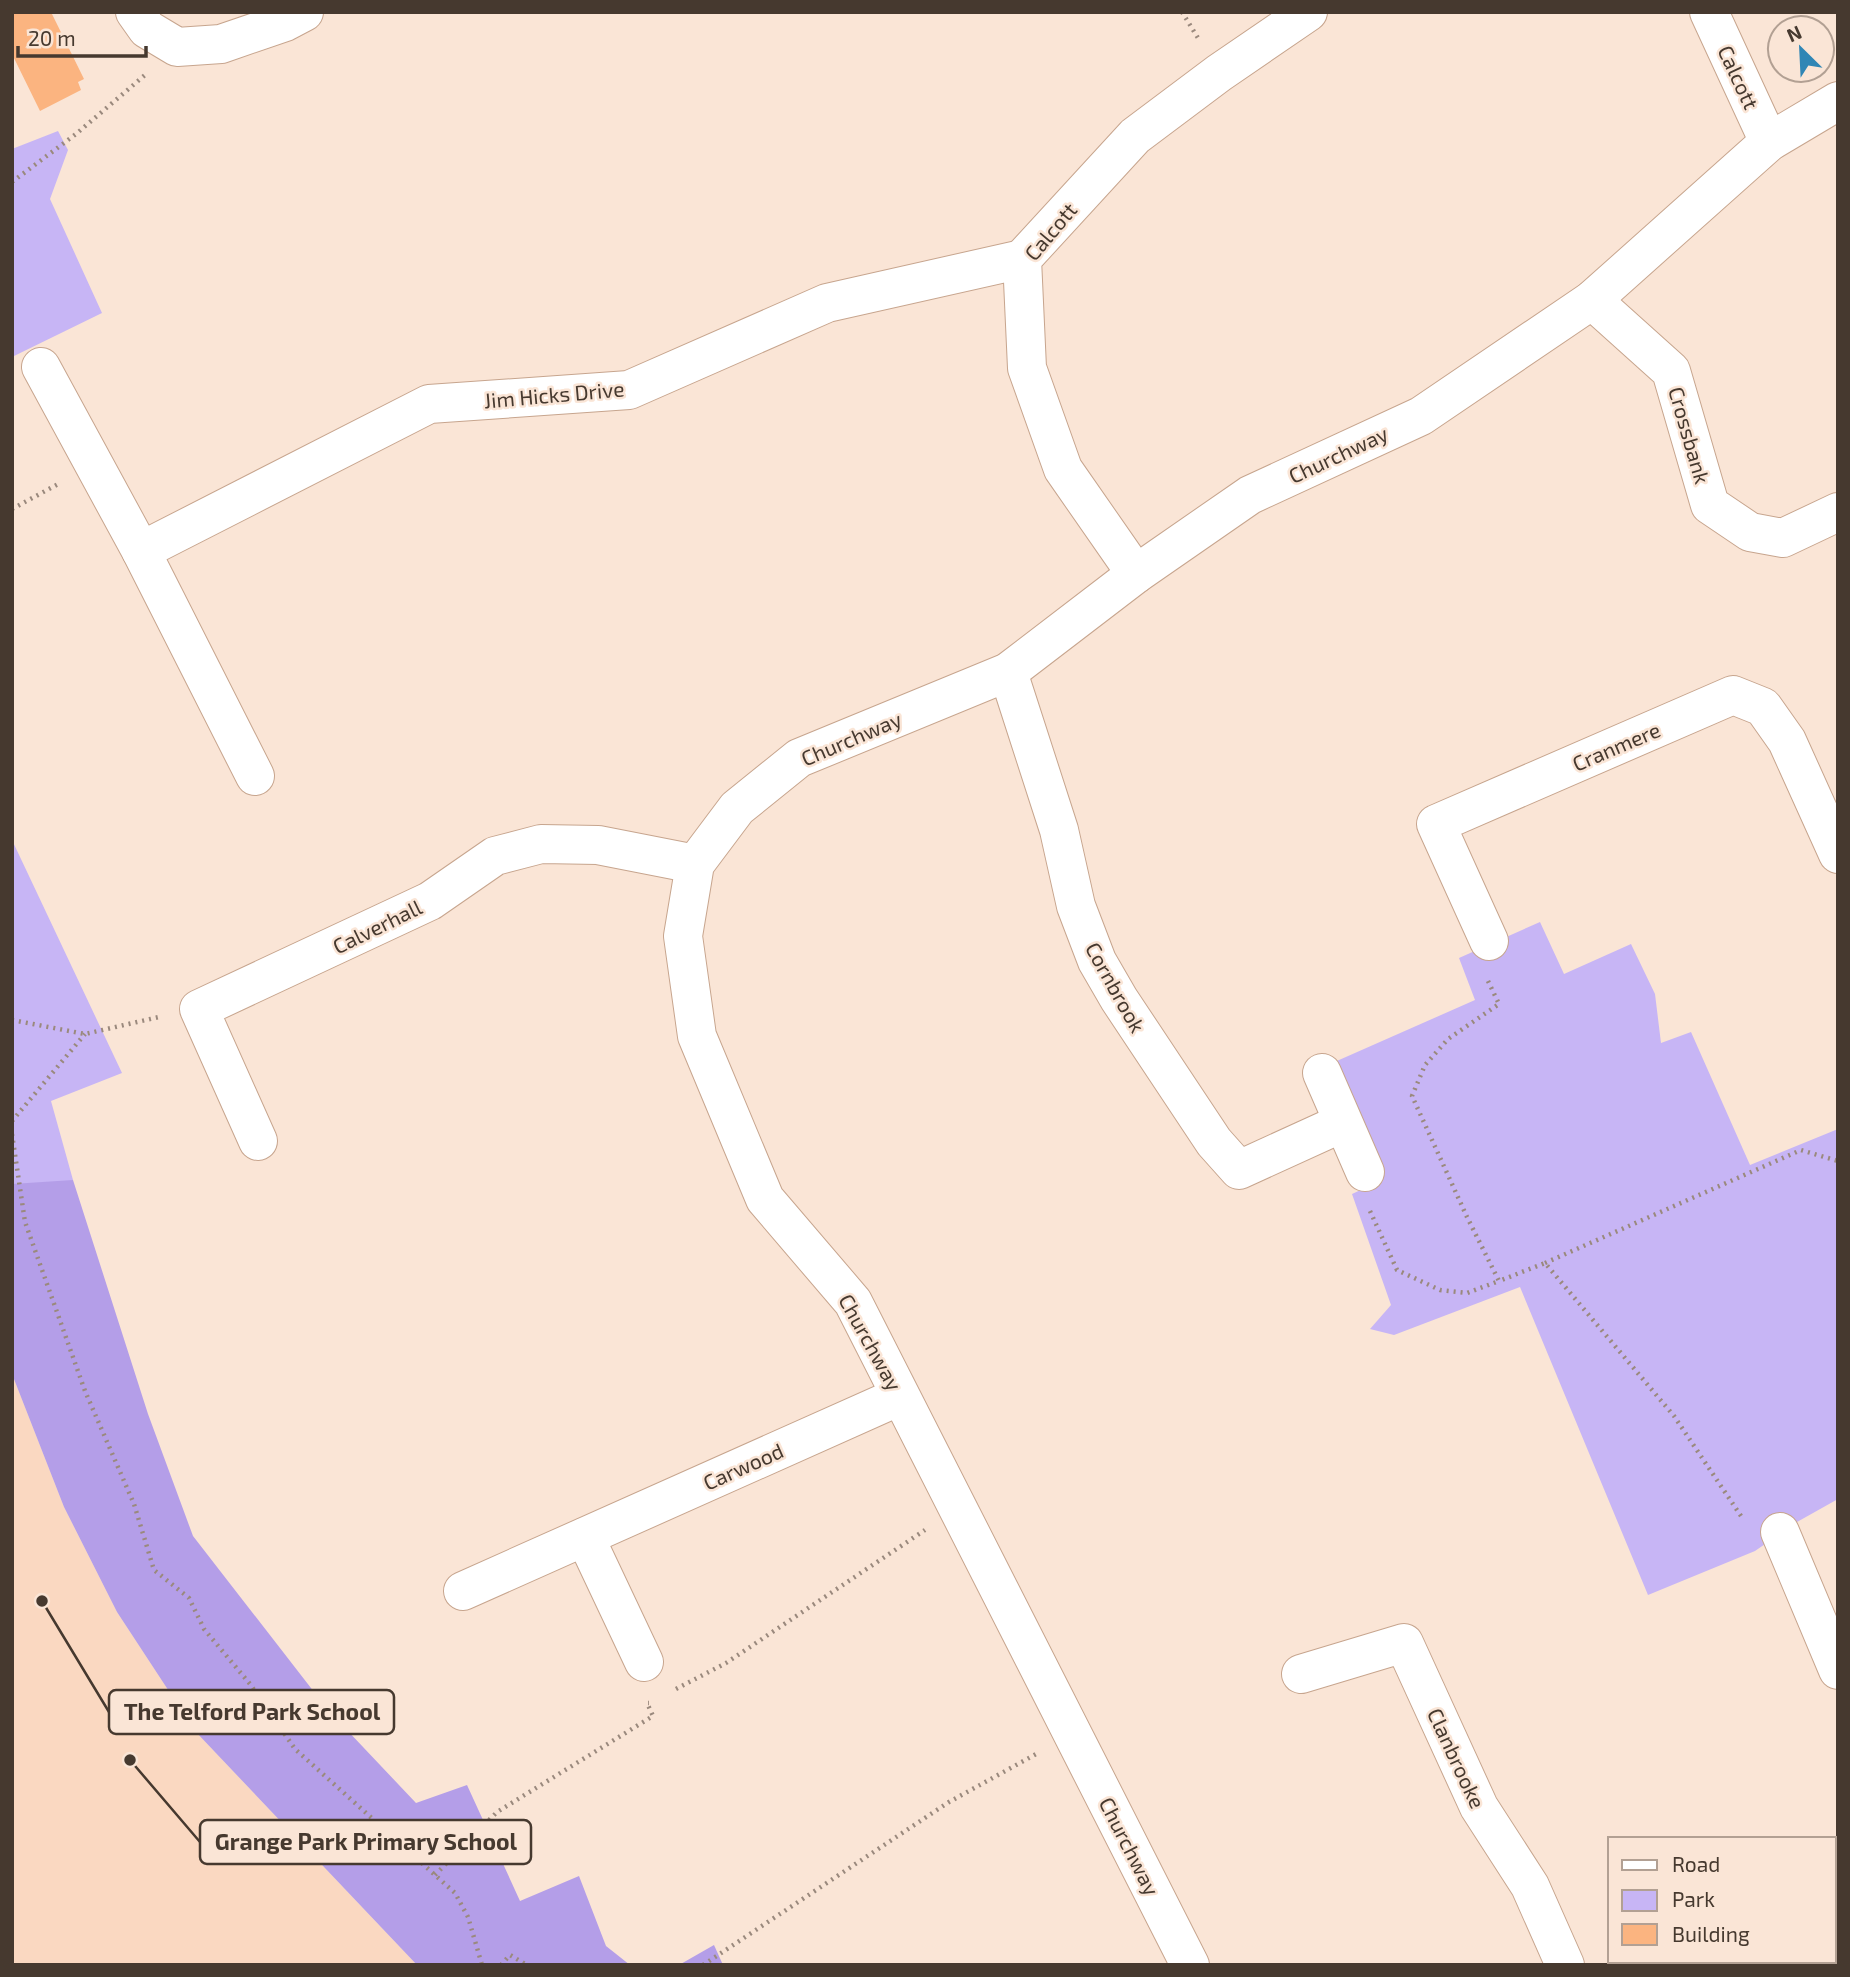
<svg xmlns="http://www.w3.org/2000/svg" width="1850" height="1977" font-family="'Exo 2',sans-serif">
	<rect width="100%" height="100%" fill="#fae5d6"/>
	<!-- built -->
	<path fill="#fad8c1" d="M12,1374l52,133 53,105 78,119 222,234h-405z"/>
	<!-- green -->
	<g fill="#c7b5f5">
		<path d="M58,131l10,19 -18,49 52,114 -90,44v-208z"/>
		<path d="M12,840l110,233 -71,28 22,79 -61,33z"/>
		<path d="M1540,922l24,52 67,-30 24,50 6,49 30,-11 59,133 88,-36v370l-41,23 -42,29 -107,44 -128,-308 -126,48 -24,-6 21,-24 -39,-111 26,-12 -48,-118 145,-64 -16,-42z"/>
	</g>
	<!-- forest -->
	<g fill="#b49ee8">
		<path d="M73,1180l75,234 45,122 135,174 88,93 51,-18 53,116 59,-25 27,70 24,19h-213l-222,-234 -78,-119 -53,-105 -52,-133v-190z"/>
		<path d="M714,1945l9,20h-44z"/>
	</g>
	<!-- building -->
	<path fill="#fbb480" d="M12,12h39l33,67 -6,3 3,8 -41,21 -28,-57z"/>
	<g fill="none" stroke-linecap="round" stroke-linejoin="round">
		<!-- minor casing -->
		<g stroke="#c7a58e" stroke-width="40">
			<g id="minor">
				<path d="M135,12l12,17 30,18 44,-3 64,-22 19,-10"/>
				<path d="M1709,12l60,130"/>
				<path d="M1592,300l79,71 39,134 40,27 33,6 55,-26"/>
				<path d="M41,367l100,184 288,-147 200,-14 198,-87 195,-44"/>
				<path d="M141,551l114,225"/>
				<path d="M1136,574l-73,-105 -36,-101 -5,-109 113,-123 84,-63 89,-61"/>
				<path d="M1008,672l51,158 17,76 21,55 22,38 95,143 25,28 103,-47"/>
				<path d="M1489,941l-53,-117 297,-129 30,12 24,34 51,113"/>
				<path d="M1322,1073l43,99"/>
				<path d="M258,1141l-59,-132 231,-108 65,-45 46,-12 57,1 97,19"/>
				<path d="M1780,1532l58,138"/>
				<path d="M585,1537l59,125"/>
				<path d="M463,1591l437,-195"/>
				<path d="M1301,1674l103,-31 75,164 51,79 35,79"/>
				<path d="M1834,1929l4,-2"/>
				<path d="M1190,1965l-337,-663 -88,-103 -68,-163 -14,-100 12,-72 42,-56 62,-50 209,-86 128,-98 114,-79 171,-79 171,-116 177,-158 69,-41"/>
				<path d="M1747,1965l8,-4"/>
			</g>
		</g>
		<!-- path -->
		<g stroke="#9a897d" stroke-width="4.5" stroke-dasharray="2 5" stroke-linecap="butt">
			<path d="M1182,12l16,26"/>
			<path d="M12,182l64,-48 69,-59"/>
			<path d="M12,509l48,-26"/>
			<path d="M1488,981l11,23 -51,35 -23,26 -13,31 55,121 32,64 46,-18 129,153 67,100"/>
			<path d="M12,1020l73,14 74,-17"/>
			<path d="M12,1121l73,-87"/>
			<path d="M12,1134l13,88 60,169 49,113 20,66 35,28 15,31 46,55 45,65 160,144 13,24 14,48"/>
			<path d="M1370,1211l27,59 43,20 27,3 32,-12"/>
			<path d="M1545,1263l256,-113 37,11"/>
			<path d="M676,1689l50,-26 199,-133"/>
			<path d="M435,1875l62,-63 156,-96 -6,-13h2"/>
			<path d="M501,1965l9,-10 17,10"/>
			<path d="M703,1965l246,-163 89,-49"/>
		</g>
		<!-- minor -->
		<use href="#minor" stroke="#fff" stroke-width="38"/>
	</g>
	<g text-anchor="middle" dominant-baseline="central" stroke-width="5" stroke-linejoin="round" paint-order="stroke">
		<!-- street labels -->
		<g font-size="21" fill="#46392f" stroke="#fae5d6">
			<text transform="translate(1739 77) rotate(65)">Calcott</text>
			<text transform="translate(1050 231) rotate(-50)">Calcott</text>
			<text transform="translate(554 394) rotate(-5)">Jim Hicks Drive</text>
			<text transform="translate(1690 435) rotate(74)">Crossbank</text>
			<text transform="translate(1338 454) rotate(-25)">Churchway</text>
			<text transform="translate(851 738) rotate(-23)">Churchway</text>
			<text transform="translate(1616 746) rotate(-23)">Cranmere</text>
			<text transform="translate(377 926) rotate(-26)">Calverhall</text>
			<text transform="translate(1116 987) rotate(61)">Cornbrook</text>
			<text transform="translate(871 1342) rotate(61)">Churchway</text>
			<text transform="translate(743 1466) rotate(-24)">Carwood</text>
			<text transform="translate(1457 1758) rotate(65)">Clanbrooke</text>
			<text transform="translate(1130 1846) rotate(63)">Churchway</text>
		</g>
	</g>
	<!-- callouts -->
	<path fill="none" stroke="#46392f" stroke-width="2.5" d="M42 1601L109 1712M130 1760L200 1842"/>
	<g fill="#46392f" stroke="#fae5d6" stroke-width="2.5">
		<circle cx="42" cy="1601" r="7"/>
		<circle cx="130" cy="1760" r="7"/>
	</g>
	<g fill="#fae5d6" stroke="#46392f" stroke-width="2.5">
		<rect x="109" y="1690" width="285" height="44" rx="7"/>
		<rect x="200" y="1820" width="331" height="44" rx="7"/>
	</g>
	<g font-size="23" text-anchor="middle" font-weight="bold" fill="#46392f">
		<text x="252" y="1720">The Telford Park School</text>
		<text x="366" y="1850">Grange Park Primary School</text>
	</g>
	<!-- border -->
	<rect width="1850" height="1977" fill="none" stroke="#46392f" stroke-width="28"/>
	<!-- legend -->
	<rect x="1608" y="1837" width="228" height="126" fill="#fae5d6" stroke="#b2a093" stroke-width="2"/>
	<rect x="1622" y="1860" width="35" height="10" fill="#ffffff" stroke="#b2a093" stroke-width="2"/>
	<text x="1672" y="1872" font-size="21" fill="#46392f">Road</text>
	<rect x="1622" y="1890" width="35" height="21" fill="#c7b5f5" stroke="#b2a093" stroke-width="2"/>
	<text x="1672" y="1907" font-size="21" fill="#46392f">Park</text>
	<rect x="1622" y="1924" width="35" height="21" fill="#fbb480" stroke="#b2a093" stroke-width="2"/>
	<text x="1672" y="1942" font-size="21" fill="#46392f">Building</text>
	<!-- north arrow -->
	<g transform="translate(1801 49) rotate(336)"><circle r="33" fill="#fae5d6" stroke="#b2a093" stroke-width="2"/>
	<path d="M0-5L12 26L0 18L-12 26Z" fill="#3086b5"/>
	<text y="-10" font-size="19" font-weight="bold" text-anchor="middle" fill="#46392f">N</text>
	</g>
	<!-- scale -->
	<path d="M18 46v10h128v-10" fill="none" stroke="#46392f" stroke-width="3.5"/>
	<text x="28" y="46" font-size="21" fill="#46392f" stroke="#fae5d6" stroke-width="5" paint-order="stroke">20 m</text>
</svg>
